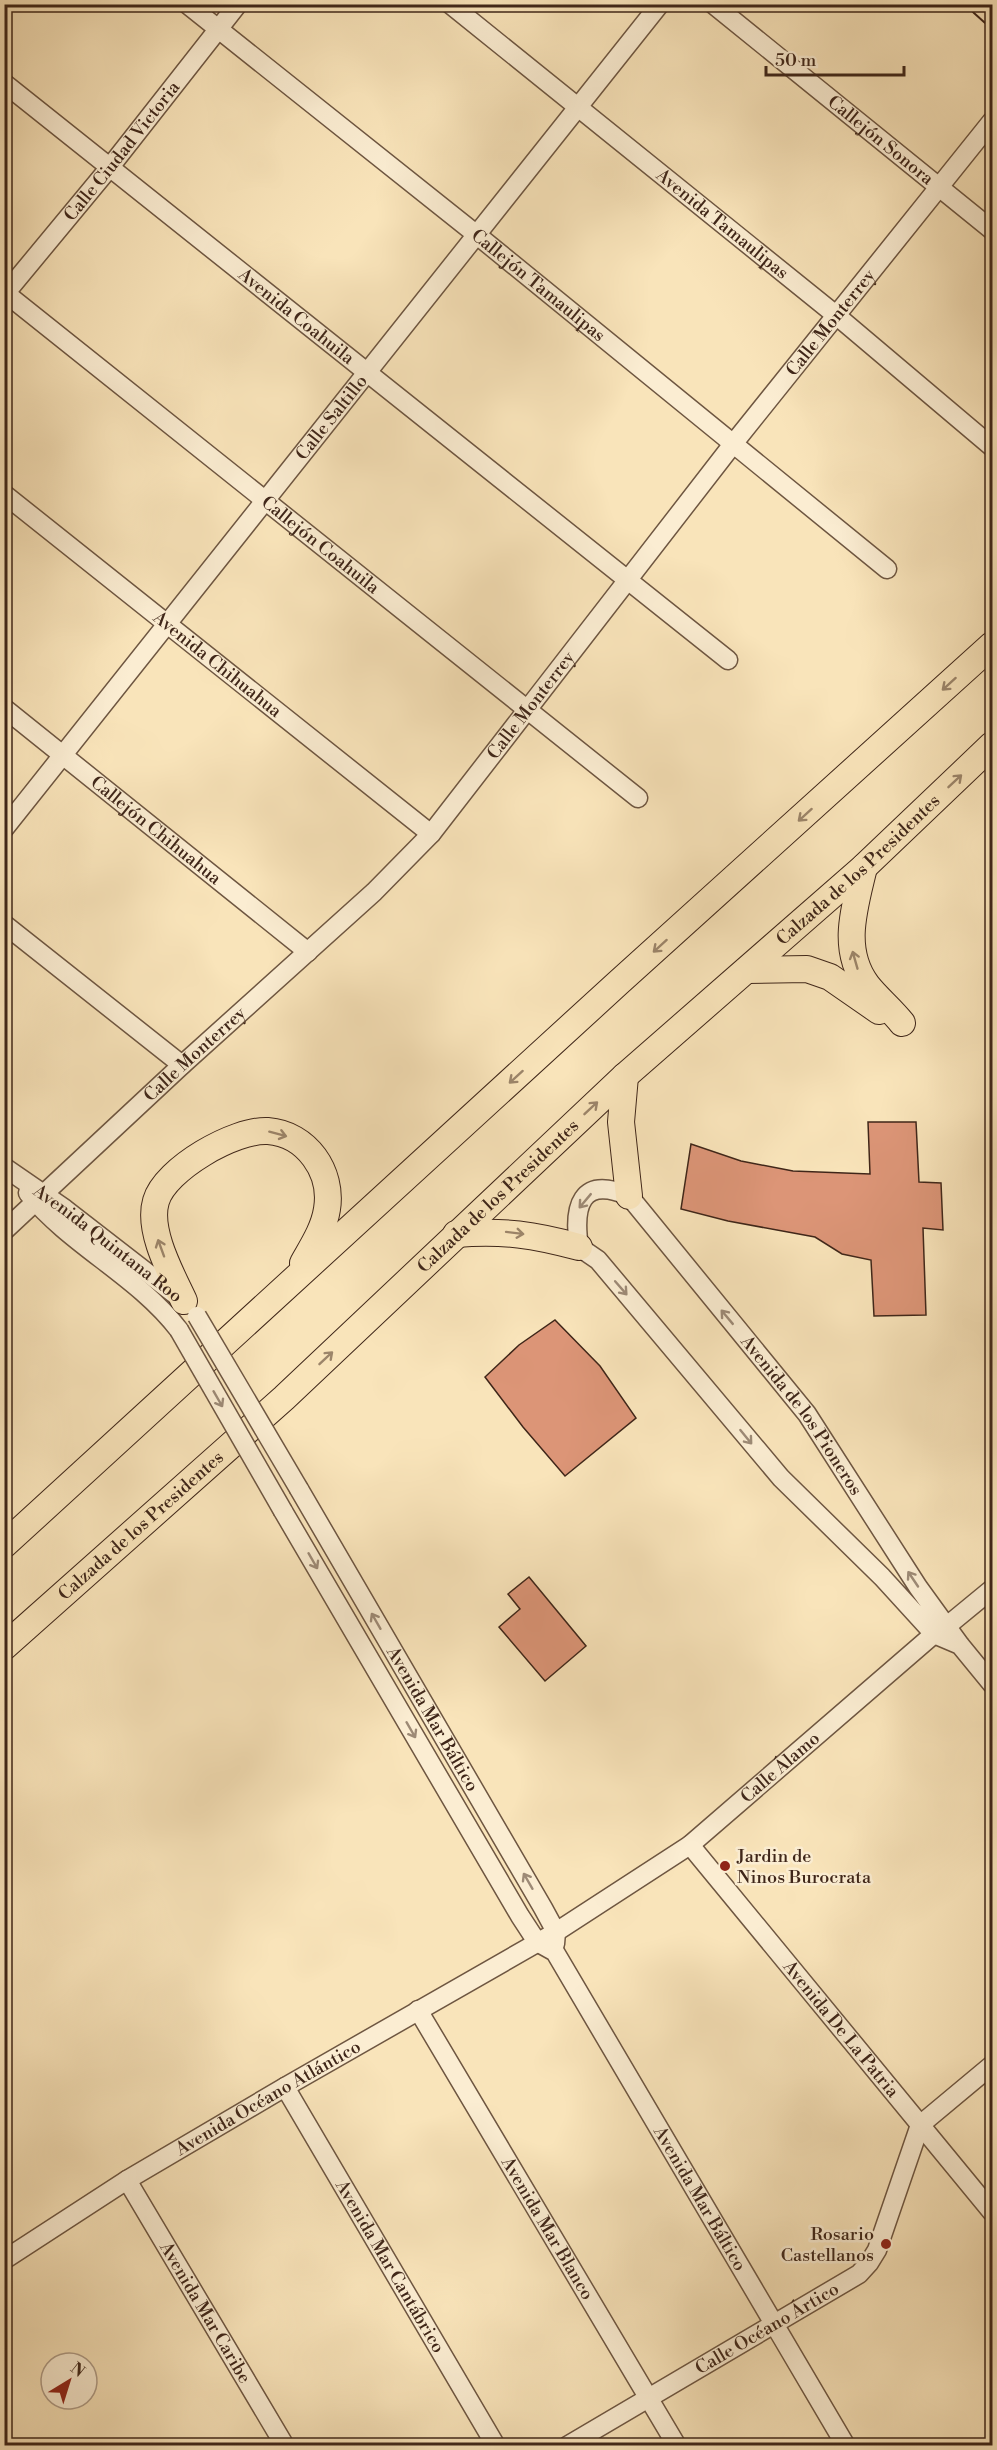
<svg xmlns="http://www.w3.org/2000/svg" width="997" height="2450" font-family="'Libre Bodoni',serif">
	<rect width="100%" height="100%" fill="#f9e4ba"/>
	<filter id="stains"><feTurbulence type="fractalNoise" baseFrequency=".00333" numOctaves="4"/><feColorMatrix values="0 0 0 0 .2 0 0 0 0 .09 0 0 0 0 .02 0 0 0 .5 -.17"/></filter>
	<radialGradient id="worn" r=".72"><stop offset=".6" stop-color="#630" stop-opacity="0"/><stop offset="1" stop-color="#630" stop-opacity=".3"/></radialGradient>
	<!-- building -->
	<g fill="#dc9577" stroke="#3f2619" stroke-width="1.5">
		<path d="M868,1122h48l3,60 22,1 2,47 -20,-2 3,87 -52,1 -3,-56 -29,-6 -27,-17 -87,-16 -47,-12 10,-65 50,17 52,10 77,3z"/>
		<path d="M555,1320l45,46 36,52 -71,58 -42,-49 -38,-50 34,-32z"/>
		<path d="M529,1577l57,69 -41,35 -46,-54 21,-18 -12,-15z"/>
	</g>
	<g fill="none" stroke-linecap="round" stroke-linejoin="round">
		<!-- minor casing -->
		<g stroke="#6e5641" stroke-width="21">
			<g id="minor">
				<path id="s1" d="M187,4l290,231 410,334"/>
				<path id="s2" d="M450,4l387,312 155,131"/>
				<path id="s3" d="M713,4l279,226"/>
				<path id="s4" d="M4,83l724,577"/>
				<path id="s5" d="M4,292l634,506"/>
				<path id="s6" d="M4,295l106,-128 128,-163"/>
				<path id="s7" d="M4,494l427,340"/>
				<path id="s8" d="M4,708l304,244"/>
				<path id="s9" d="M4,829l656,-825"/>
				<path d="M4,924l178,141"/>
				<path id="s10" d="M4,1167l61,42 116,90"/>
				<path d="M28,1193c43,53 110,83 151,137"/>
				<path id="s11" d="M4,1231l178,-166 192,-173 57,-58 302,-390 259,-323"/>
				<path id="s12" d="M299,1489l244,419 13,24 -1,12"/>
				<path id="s13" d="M283,1511l237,405 17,26 18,10 291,494"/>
				<path id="s14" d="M960,1645l-26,-11 -52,-57 -101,-99 -183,-218 -19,-13c-6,-40 1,-72 50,-51l178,218 111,173 42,58 32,39"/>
				<path id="s15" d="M690,1845l302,367"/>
				<path id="s16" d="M418,2010l259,436"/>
				<path id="s17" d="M285,2087l211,359"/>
				<path id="s18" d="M127,2180l158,266"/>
				<path id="s19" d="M4,2260l123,-80 158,-93 271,-155 134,-87 244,-211 13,-8 45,-37"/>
				<path id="s20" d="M567,2446l292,-172 10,-11 8,-13 43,-125 72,-60"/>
			</g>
		</g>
		<!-- major casing -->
		<g stroke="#3f2619" stroke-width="26">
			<path id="major" d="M982,4l10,9"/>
		</g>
		<!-- highway casing -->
		<g stroke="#3f2619" stroke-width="28">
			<g id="highway">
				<path d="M864,867c-9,39 -24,82 3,118 10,13 24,24 35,38"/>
				<path d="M747,970l60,-1 23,8 49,34"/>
				<path d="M625,1076l-4,46 8,74"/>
				<path d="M456,1234c47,-4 79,1 123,13"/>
				<path d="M184,1301c-12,-26 -37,-70 -28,-100 9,-32 79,-72 112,-70 39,3 65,41 59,78 -3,20 -15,38 -24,54"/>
				<path d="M4,1545l614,-562 374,-338"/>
				<path id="s21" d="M4,1647l280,-249 341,-322 239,-209 128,-122"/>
			</g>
		</g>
		<!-- minor -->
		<use href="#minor" stroke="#fbedd2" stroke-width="18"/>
		<!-- major -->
		<use href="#major" stroke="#f9e4ba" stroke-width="22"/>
		<!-- highway -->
		<use href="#highway" stroke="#f9e4ba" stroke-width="26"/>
		<!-- minor-bridge casing -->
		<g stroke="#6e5641" stroke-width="21" stroke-linecap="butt">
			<g id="minor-bridge">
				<path d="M197,1316l102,173"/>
				<path d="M179,1330l104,181"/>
			</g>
		</g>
		<!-- minor-bridge -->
		<use href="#minor-bridge" stroke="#fbedd2" stroke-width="18"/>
	</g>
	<!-- one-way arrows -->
	<defs><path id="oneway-shaft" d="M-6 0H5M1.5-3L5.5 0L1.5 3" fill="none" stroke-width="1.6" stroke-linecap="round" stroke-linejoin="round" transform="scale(1.5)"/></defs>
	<g stroke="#9c856a">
		<use href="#oneway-shaft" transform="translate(949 684) rotate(138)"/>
		<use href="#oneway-shaft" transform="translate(955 781) rotate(-43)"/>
		<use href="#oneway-shaft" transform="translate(805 815) rotate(138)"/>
		<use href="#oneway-shaft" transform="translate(660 946) rotate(138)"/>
		<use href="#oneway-shaft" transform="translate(855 960) rotate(-106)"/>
		<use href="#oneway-shaft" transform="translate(516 1077) rotate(138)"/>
		<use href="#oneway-shaft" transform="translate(591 1108) rotate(-43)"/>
		<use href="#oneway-shaft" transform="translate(278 1134) rotate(15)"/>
		<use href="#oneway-shaft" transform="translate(515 1233) rotate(7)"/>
		<use href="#oneway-shaft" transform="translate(161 1248) rotate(-110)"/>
		<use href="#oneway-shaft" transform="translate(326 1358) rotate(-43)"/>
	</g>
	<g stroke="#9d8a76">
		<use href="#oneway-shaft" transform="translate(585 1201) rotate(130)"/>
		<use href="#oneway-shaft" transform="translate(621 1288) rotate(49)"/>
		<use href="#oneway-shaft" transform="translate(727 1317) rotate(-130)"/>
		<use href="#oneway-shaft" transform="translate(218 1399) rotate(60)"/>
		<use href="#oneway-shaft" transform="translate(746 1437) rotate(51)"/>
		<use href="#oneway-shaft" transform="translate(313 1561) rotate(60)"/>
		<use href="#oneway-shaft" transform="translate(913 1579) rotate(-124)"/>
		<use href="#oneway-shaft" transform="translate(376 1621) rotate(-120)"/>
		<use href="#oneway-shaft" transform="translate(411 1730) rotate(60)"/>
		<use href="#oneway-shaft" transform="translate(528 1881) rotate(-120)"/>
	</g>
	<!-- markers -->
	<g fill="#8f2418" stroke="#fbedd2" stroke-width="2">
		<circle cx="725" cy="1866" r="6"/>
		<circle cx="886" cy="2244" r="6"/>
	</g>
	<g text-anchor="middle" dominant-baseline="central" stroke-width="5" stroke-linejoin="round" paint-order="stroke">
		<!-- street labels -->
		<g font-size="18" fill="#3f2619" stroke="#fbedd2">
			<text stroke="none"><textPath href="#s3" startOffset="216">Callejón Sonora</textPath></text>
			<text stroke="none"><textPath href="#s6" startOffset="186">Calle Ciudad Victoria</textPath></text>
			<text stroke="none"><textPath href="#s2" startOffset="350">Avenida Tamaulipas</textPath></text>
			<text stroke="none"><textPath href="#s1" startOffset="450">Callejón Tamaulipas</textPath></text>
			<text stroke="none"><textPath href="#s4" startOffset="374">Avenida Coahuila</textPath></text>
			<text stroke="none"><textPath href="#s11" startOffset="1232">Calle Monterrey</textPath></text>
			<text stroke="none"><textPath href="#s9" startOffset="526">Calle Saltillo</textPath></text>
			<text stroke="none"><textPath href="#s5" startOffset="405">Callejón Coahuila</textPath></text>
			<text stroke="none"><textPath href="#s7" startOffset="273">Avenida Chihuahua</textPath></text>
			<text stroke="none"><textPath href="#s11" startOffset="746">Calle Monterrey</textPath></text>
			<text stroke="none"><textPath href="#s8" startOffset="195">Callejón Chihuahua</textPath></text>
			<text stroke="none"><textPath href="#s21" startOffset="1155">Calzada de los Presidentes</textPath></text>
			<text stroke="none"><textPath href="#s11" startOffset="260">Calle Monterrey</textPath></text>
			<text stroke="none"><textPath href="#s21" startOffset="669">Calzada de los Presidentes</textPath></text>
			<text stroke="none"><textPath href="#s10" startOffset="129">Avenida Quintana Roo</textPath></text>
			<text stroke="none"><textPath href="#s14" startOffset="933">Avenida de los Pioneros</textPath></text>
			<text stroke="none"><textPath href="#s21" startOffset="183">Calzada de los Presidentes</textPath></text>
			<text stroke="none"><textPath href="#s12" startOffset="266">Avenida Mar Báltico</textPath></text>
			<text stroke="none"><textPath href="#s19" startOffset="921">Calle Álamo</textPath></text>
			<text stroke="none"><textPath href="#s15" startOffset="238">Avenida De La Patria</textPath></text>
			<text stroke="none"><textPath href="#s19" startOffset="310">Avenida Océano Atlántico</textPath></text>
			<text stroke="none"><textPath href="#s13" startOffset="807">Avenida Mar Báltico</textPath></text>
			<text stroke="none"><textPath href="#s16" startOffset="254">Avenida Mar Blanco</textPath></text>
			<text stroke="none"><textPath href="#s17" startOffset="208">Avenida Mar Cantábrico</textPath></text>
			<text stroke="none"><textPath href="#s18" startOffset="154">Avenida Mar Caribe</textPath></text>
			<text stroke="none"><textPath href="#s20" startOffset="232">Calle Océano Ártico</textPath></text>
		</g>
		<!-- poi labels -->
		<g font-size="18" fill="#3f2619" stroke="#fbedd2" text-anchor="start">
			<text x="737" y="1856">Jardin de<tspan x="737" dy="21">Ninos Burocrata</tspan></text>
			<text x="874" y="2234" text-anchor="end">Rosario<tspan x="874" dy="21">Castellanos</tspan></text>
		</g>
	</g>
	<!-- margin -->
	<rect width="997" height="2450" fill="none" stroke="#f9e4ba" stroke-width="24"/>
	<rect x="6" y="6" width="985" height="2438" fill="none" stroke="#3f2619" stroke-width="3"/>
	<rect x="12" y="12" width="973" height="2426" fill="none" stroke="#3f2619" stroke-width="1.5"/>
	<!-- north arrow -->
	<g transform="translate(69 2381) rotate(38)"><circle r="28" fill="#fbedd2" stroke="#b09d88" stroke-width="1.5"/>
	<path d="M0-4.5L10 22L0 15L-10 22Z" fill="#8f2418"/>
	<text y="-9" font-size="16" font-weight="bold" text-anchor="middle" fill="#3f2619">N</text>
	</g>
	<!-- scale -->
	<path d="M766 66v9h138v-9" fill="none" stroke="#3f2619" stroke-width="3"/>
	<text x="775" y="66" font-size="18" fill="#3f2619" stroke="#fbedd2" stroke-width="4.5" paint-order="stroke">50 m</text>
	<rect width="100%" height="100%" filter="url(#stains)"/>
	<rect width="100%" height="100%" fill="url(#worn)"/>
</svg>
